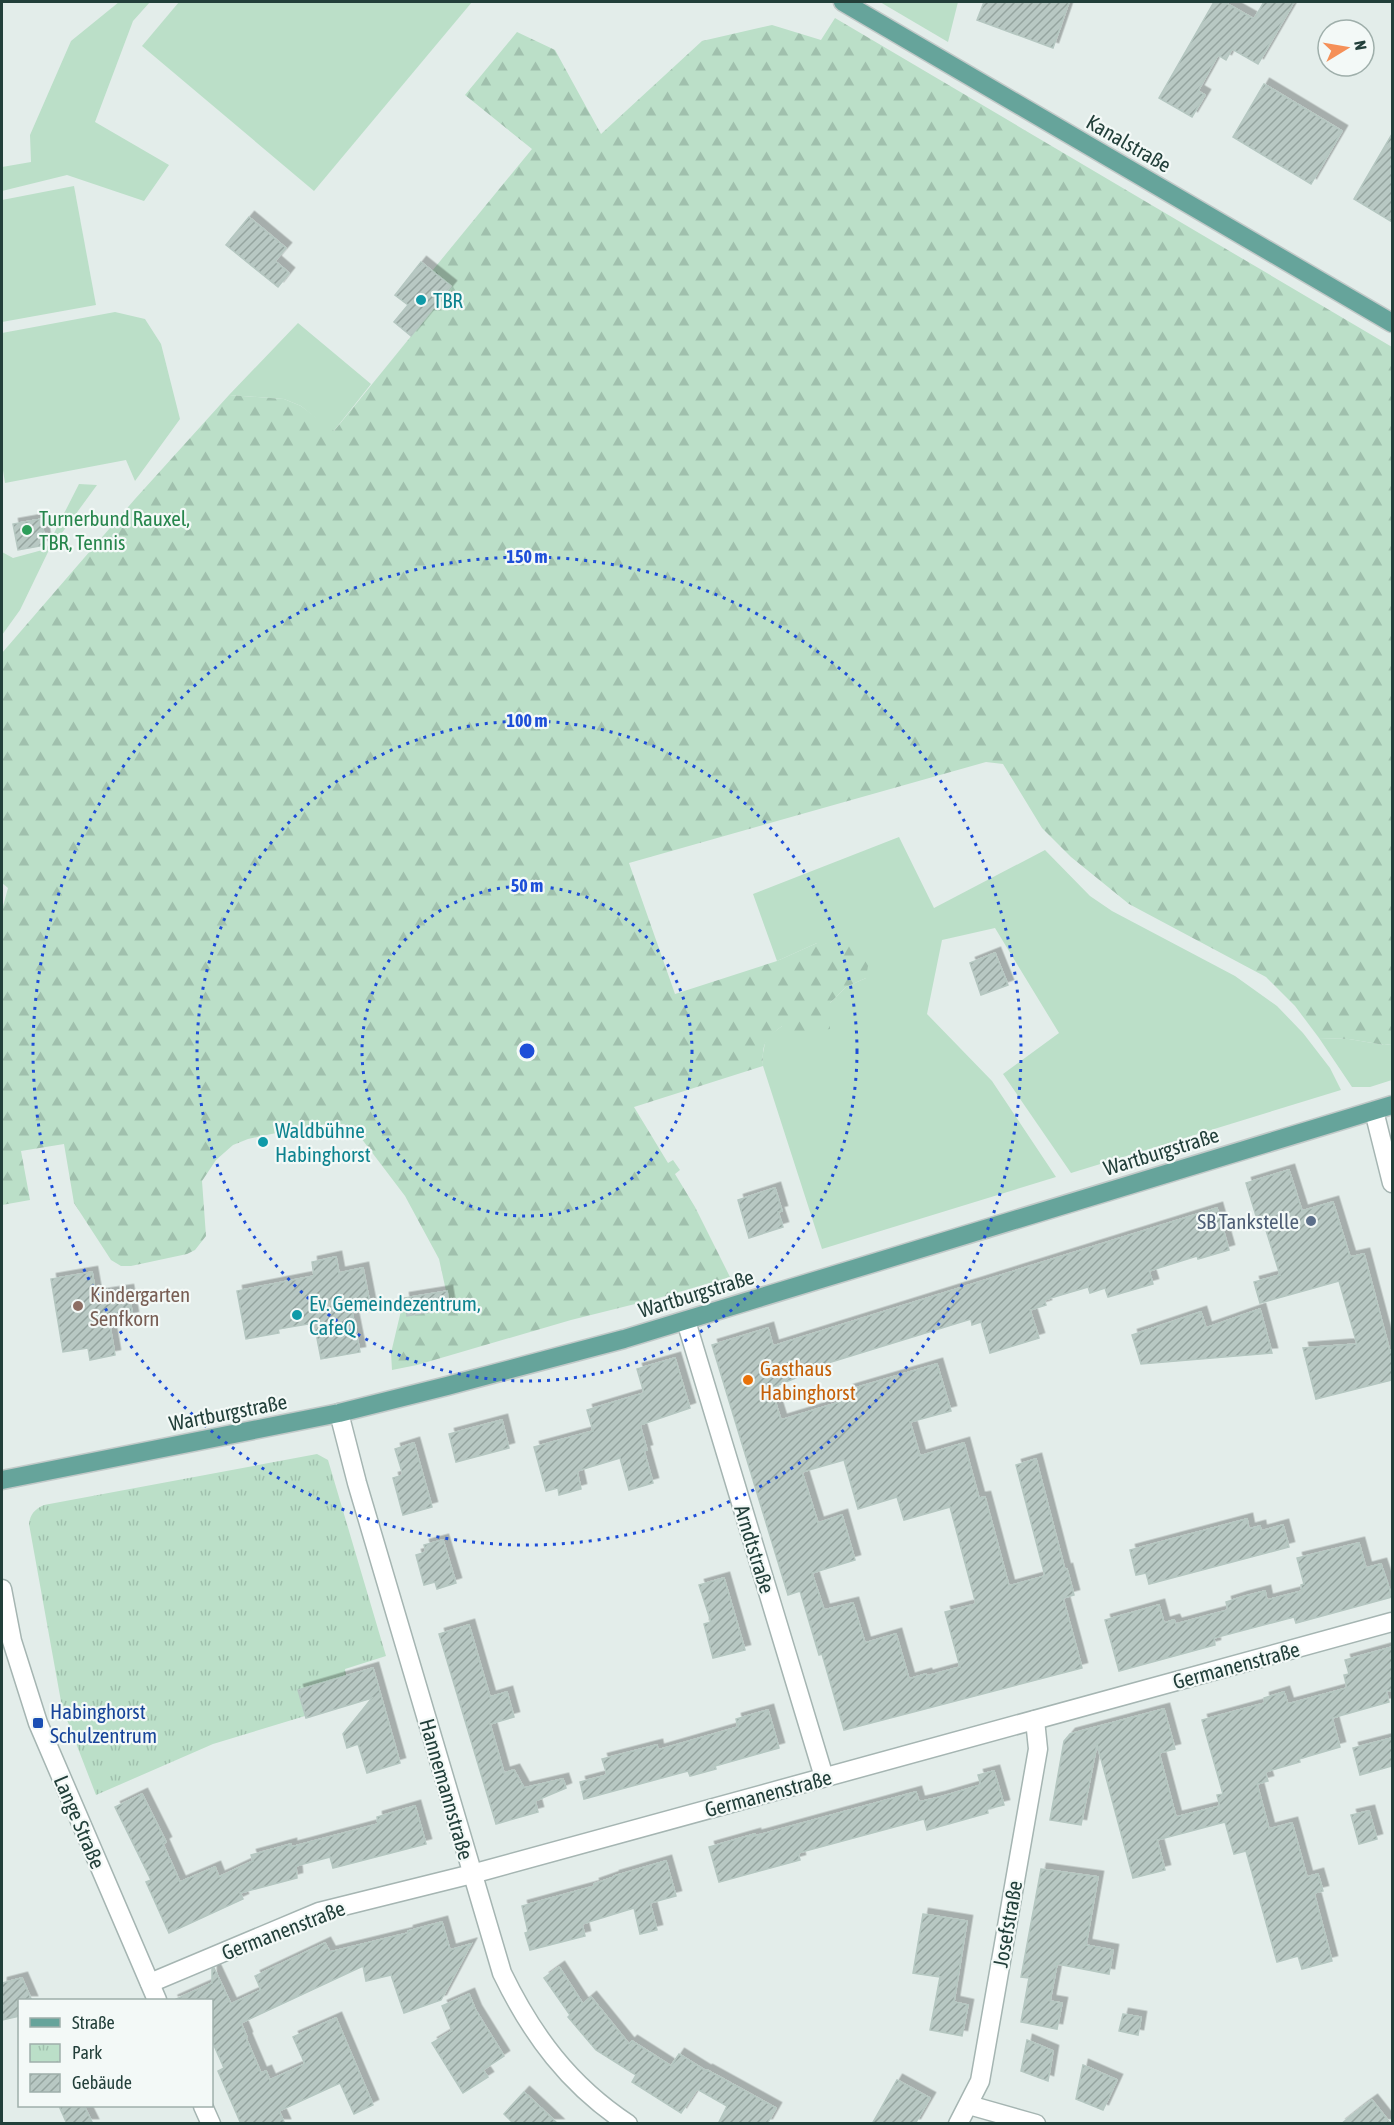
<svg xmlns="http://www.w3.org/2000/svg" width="1394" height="2125" font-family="'Asap Condensed',sans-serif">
	<defs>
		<pattern id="forest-firs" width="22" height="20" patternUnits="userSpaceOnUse" patternTransform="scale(1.5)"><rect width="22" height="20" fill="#bbdfc8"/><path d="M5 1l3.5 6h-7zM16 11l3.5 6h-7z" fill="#a0c0ad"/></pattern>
		<pattern id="park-tufts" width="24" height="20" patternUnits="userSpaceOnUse" patternTransform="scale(1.5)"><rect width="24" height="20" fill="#bbdfc8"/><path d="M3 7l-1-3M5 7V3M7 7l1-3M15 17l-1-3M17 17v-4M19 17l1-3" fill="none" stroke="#a0c0ad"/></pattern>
		<pattern id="building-hatch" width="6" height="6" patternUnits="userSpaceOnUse" patternTransform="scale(1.5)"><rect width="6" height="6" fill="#b8c8c3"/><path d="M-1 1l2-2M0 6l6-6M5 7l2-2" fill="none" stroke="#95a49f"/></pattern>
		<filter id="shadow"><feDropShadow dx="5.5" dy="-5.5" stdDeviation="0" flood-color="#0004"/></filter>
	</defs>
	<rect width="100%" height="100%" fill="#e3edea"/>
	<!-- green -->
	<g fill="#bbdfc8">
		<path d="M119,2h31l-17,19 -38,101 74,43 -25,36 -77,-26 -65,16v-24l29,-5 -1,-27 41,-94z"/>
		<path d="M179,2h293l-158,189 -172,-145z"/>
		<path d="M880,2h78l-10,40z"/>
		<path d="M74,186l22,119 -94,17v-122z"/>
		<path d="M115,312l30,7 16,25 19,75 -45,62 -9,-21 -121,23 -3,-19v-131z"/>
		<path d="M298,323l73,61 -38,48 -32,-26 -17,-7 -55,-4z"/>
		<path d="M79,484l18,1 -49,67 -28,58 -18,25v-83l11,6 33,-9z"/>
		<path d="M899,837l35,71 111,-58 45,46 22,15 123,65 42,30 26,27 27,35 11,22 -270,83 -68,-99 56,-41 -64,-105 -53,12 -15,74 65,67 64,96 -234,72 -59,-183v-13l3,-15 16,-12 48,-23 16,-16 20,-9 -49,-35 -40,18 -24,-67z"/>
		<path d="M1319,1038l30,1 35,6 8,-1v36l-22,7h-18z"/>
	</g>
	<!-- forest -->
	<path fill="url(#forest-firs)" d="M835,18l557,329v697l-8,1 -35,-6 -30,-1 -24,-32 -29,-29 -137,-73 -58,-47 -29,-29 -39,-64 -17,-2 -357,101 46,131 102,-33 40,-18 40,-3 13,14 -4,24 -20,9 -16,16v26l-33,6 -15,-9c-18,14 -20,18 -19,40l-129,41 34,56 5,-3 7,10 -5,4 20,33 35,70 -75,22 -84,21 -154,45 -25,5 -1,-17 13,-55 4,18 42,-7 -11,-50 -34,-63 -47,-62 -14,-10h-17l-37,6 -42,9 -15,6 -17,15 -14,21 4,55 -11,14 -8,4 -56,12h-10l-10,-6 -37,-57 -10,-59 -43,7 9,49 -28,5v-295l6,-22 -6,-5v-230l133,-154 94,-104 55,4 17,7 33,25 117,-144 -19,-16 100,-122 -67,-54 52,-63 38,18 46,84 101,-93 70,-16 49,15z"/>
	<!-- park -->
	<path fill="url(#park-tufts)" d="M317,1454l11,6 58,196 -41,13 1,7 -48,14 7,26 -92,28 -117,51 -34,-88 -33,-183c1,-10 6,-15 15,-19z"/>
	<!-- building -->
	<g fill="url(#building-hatch)" stroke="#b5c7c1" stroke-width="1.5" fill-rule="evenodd" filter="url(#shadow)">
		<path d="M984,2h85l-16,46 -76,-28z"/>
		<path d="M1214,2h10l30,17 10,-17h30l-36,62 -26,-15 -6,11 -8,-5 -20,36 7,4 -13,22 -33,-19z"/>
		<path d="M1264,84l78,47 -31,53 -78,-47z"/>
		<path d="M1392,134v88l-38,-23z"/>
		<path d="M249,217l37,31 -11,13 14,12 -11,14 -52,-42z"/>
		<path d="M421,262l30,24 -40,50 -17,-14 14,-17 -13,-10z"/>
		<path d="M41,519l5,26 -28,5 -5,-26z"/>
		<path d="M995,953l13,32 -27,10 -11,-32z"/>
		<path d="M1289,1170l13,41 31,-9 17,55 14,-3 26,98 2,-1v29l-76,19 -13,-51 54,-4 -18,-63 -79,22 -6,-21 26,-7 -15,-48 -5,2 -14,-46z"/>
		<path d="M775,1188l7,23 -4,1 5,15 -34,11 -11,-38z"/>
		<path d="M1217,1208l12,42 -31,9 -1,-3 -48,15 4,13 -45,13 -3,-9 -15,5 -2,-6 -44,13 2,5 -16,5 9,28 -49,15 -9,-31 -9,3 -1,-6 -169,52 1,4 -32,13 10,32 69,-21 -2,-9 89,-26 14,47 -41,11 10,34 44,-13 15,55 6,-1 24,89 36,-10 -29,-111 20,-6 29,111 2,-1 7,26 -11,3 19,70 -238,62 -22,-76 -3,1 -19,-64 -12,4 -76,-250 56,-17 5,18zM844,1460l14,49 39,-12 7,23 46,-13 26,97 -31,8 15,55 -33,9 -1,-2 -17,5 -13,-45 -31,9 -12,-40 -29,7 -12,-37 43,-13 -13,-45 -24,8 -16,-51z"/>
		<path d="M336,1257l3,16 24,-5 7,36 -19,3 9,45 -39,7 -7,-36 -36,6 1,4 -33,6 -9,-48 77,-15 -2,-14z"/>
		<path d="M92,1272l4,23 32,-5 5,27 -24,4 6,34 -25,5 -2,-12 -25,4 -12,-73z"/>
		<path d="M447,1291l3,18 -43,7 -3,-18z"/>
		<path d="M1260,1309l12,44 -131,11 -9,-29 69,-23 5,16z"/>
		<path d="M675,1358l15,50 -50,17 7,25 -3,1 9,32 -24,7 -9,-32 -43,13 4,18 -22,6 -1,-7 -12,3 -12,-44 59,-16 -6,-21 57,-17 -7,-24z"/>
		<path d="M502,1420l7,28 -53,14 -7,-28z"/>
		<path d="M414,1443l18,64 -29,8 -10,-37 10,-3 -8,-26z"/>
		<path d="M1247,1519l2,10 11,-3 1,5 22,-6 6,22 -140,37 -3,-11 -10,2 -6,-25z"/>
		<path d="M443,1540l13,43 -19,6 -2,-7 -11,3 -8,-30 10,-3 -2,-7z"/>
		<path d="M1359,1543l7,25 15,-4 11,33 -96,26 -2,-6 -80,21 1,7 -96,26 -14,-51 54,-15 5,18 10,-3 2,4 52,-14 -2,-8 16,-5 23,-6 2,9 35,-9 -1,-6 3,-1 -7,-26z"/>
		<path d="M724,1578l21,72 -32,8 -9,-34 7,-2 -12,-37z"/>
		<path d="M469,1625l21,72 17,-5 7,25 -24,7 14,49 10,-3 10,18 39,-9 3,9 -31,13 3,11 -42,12 -57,-190z"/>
		<path d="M1392,1647v43l-6,1 3,11 -57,16 8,29 -41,12 1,3 -35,10 3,9 -11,3 12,45 23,-6 15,54 11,-3 5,17 -9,2 18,68 -30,8 -4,-13 -21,6 -31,-111 -12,3 -9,-32 -68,18 8,30 -32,8 -36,-134 -16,81 -31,-5 14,-79 6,-7 94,-25 11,40 -16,4 17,64 44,-11 -3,-11 6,-1 -21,-74 63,-17 -1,-5 20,-6 4,12 59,-16 -3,-13 5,-1 -4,-14z"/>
		<path d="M373,1668l27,95 -33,10 -9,-29 -11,4 -4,-14 29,-36 -66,20 -8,-28z"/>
		<path d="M768,1710l11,38 -64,18 1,3 -26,7 -2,-5 -104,28 -4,-17 27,-7 -5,-16 55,-14 1,5 80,-23 -2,-8z"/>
		<path d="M1392,1738v28l-32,9 -7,-27z"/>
		<path d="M994,1771l10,34 -17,4 1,4 -61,17 -3,-11 -126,34 2,7 -81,22 -10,-35 46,-13v2l161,-44 3,10 21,-5 41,-12 -3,-10z"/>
		<path d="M142,1794l24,48 -3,2 17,38 35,-15 4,10 34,-16 -2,-6 40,-11v3l87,-23 -1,-7 38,-11 11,38 -93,24 -3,-11 -34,9 1,12 -57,15 3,6 -74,34 -23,-51 5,-2 -36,-73z"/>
		<path d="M1369,1811l8,28 -18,5 -8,-29z"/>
		<path d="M666,1861l10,35 -26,7 7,27 -17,4 -6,-26 -52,16 3,12 -55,14 -5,-17 3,-1 -6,-26 73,-20 -1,-2 20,-7v-1z"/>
		<path d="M1041,1869l57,8 -12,68 27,5 -4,24 -52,-10 -7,37 12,2 -5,26 -36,-7 8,-44 -8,-1z"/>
		<path d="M923,1914l44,7 -13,81 14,3 -6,31 -32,-6 10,-53 -27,-4z"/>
		<path d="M442,1922l8,28 21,-6 -30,56 -37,13 -13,-38 -25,6 -3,-15 -122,57 6,14 -1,1 15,35 5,-2 4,9 35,-16 -12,-27 43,-19 37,87 -19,9 -14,-31 -61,28 6,13h-44l-23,-53 6,-3 -12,-27v-40h-40l40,-18v-14l2,-1 17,36 30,-14 -6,-14 70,-33 5,9 78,-19v-2z"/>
		<path d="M559,1967l24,37 8,-7 38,47 3,-3 39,25 8,-12 27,17 1,-1 69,38 -9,16h-49l9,-18 -30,-17 -16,24 -49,-31 4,-7 -40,-25 -28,-33 2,-2 -26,-37z"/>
		<path d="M22,1978l10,23h-12v15l-18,4v-37z"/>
		<path d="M469,1994l7,17 28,45 -21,14 5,7 -25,16 -31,-50 20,-12 -10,-25z"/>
		<path d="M1123,2014l18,3 -3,18 -19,-4z"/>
		<path d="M1027,2040l26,11 -5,30 -27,-10z"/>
		<path d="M1083,2065l34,15 -14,30 -27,-11z"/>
		<path d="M897,2080l33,18 -15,26h-43z"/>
		<path d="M524,2092l14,13 20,19h-44l-10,-10z"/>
		<path d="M1372,2100l19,24h-50l20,-16z"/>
		<path d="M59,2106h25l9,18h-26z"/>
	</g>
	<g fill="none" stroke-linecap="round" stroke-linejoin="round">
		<!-- minor casing -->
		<g stroke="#a5b5b2" stroke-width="21">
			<g id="minor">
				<path d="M1374,1111l18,72"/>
				<path d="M686,1321l138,456"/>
				<path d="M339,1413l18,70 145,490c30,62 67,112 126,151"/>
				<path d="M2,1589l10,52 26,82 119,277"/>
				<path d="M150,1983l169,-71 153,-38 920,-252"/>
				<path d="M969,2105l67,19"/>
				<path d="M203,2106l8,18"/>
				<path d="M958,2124l22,-43 58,-332 -3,-29"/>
			</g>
		</g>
		<!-- major casing -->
		<g stroke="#c1c9c8" stroke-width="21">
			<g id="major">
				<path d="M843,2l549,321"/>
				<path d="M2,1480l337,-67 108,-27 177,-47 768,-234"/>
			</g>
		</g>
		<!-- minor -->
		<use href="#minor" stroke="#fff" stroke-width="18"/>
		<!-- major -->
		<use href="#major" stroke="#66a49b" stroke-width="18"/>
	</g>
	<!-- distance rings -->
	<g fill="none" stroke="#1d4ed8" stroke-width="3" stroke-dasharray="3 6">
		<circle cx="527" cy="1051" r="165"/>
		<circle cx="527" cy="1051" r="330"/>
		<circle cx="527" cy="1051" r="494"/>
	</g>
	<!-- markers -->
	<g fill="#0f9aa8" stroke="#f3f9f7" stroke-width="2">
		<circle cx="421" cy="300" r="6"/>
		<circle cx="263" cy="1142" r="6"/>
		<circle cx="297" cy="1315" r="6"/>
	</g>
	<circle fill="#2e9e5b" stroke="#f3f9f7" stroke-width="2" cx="27" cy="530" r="6"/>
	<circle fill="#5c6f8a" stroke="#f3f9f7" stroke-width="2" cx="1311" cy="1221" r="6"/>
	<circle fill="#8d6e63" stroke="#f3f9f7" stroke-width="2" cx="78" cy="1306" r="6"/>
	<circle fill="#e8710a" stroke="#f3f9f7" stroke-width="2" cx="748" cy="1380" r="6"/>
	<rect fill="#1a4fb4" stroke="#f3f9f7" stroke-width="2" x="32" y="1717" width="12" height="12" rx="3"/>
	<g text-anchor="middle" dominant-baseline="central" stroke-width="4.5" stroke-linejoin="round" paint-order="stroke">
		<!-- street labels -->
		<g font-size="21" fill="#223f3a" stroke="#f3f9f7">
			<text transform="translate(1129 143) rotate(30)">Kanalstraße</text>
			<text transform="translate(1161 1151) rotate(-17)">Wartburgstraße</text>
			<text transform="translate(696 1293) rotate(-17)">Wartburgstraße</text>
			<text transform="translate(228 1412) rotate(-11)">Wartburgstraße</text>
			<text transform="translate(755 1549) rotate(73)">Arndtstraße</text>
			<text transform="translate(1236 1665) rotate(-15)">Germanenstraße</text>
			<text transform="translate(447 1789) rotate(74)">Hannemannstraße</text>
			<text transform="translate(768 1793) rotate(-15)">Germanenstraße</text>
			<text transform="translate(80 1822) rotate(67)">Lange Straße</text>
			<text transform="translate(1007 1924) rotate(-80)">Josefstraße</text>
			<text transform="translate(283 1930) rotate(-21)">Germanenstraße</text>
		</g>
		<!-- culture labels -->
		<g font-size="21" fill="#0d838f" stroke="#f3f9f7" text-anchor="start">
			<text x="433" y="300">TBR</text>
			<text x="275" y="1130">Waldbühne<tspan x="275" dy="24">Habinghorst</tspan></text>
			<text x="309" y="1303">Ev. Gemeindezentrum,<tspan x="309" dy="24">CafeQ</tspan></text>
		</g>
		<!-- leisure labels -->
		<g font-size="21" fill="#27864d" stroke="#f3f9f7" text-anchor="start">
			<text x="39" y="518">Turnerbund Rauxel,<tspan x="39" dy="24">TBR, Tennis</tspan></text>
		</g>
		<!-- service labels -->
		<g font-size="21" fill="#4e5e75" stroke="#f3f9f7" text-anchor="end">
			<text x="1299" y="1221">SB Tankstelle</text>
		</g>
		<!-- education labels -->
		<g font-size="21" fill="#785e54" stroke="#f3f9f7" text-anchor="start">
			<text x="90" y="1294">Kindergarten<tspan x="90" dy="24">Senfkorn</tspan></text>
		</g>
		<!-- food labels -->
		<g font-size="21" fill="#c56008" stroke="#f3f9f7" text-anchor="start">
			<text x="760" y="1368">Gasthaus<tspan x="760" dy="24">Habinghorst</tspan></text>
		</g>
		<!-- transit labels -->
		<g font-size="21" fill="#164399" stroke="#f3f9f7" text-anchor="start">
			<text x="50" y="1711">Habinghorst<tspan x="50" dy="24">Schulzentrum</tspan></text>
		</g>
	</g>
	<circle cx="527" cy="1051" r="9" fill="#1d4ed8" stroke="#f3f9f7" stroke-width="3"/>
	<g font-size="18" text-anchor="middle" font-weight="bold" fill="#1d4ed8" stroke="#f3f9f7" stroke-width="4.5" stroke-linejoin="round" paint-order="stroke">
		<text x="527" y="563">150 m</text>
		<text x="527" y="727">100 m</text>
		<text x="527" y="892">50 m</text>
	</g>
	<!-- border -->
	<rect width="1394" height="2125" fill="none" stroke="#223f3a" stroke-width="6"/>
	<!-- legend -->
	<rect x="18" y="1999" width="195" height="108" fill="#f3f9f7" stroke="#9fafab" stroke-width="1.5"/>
	<rect x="30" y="2018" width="30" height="9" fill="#66a49b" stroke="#9fafab" stroke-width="1.5"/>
	<text x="72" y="2029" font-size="18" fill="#223f3a">Straße</text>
	<rect x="30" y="2044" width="30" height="18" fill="url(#park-tufts)" stroke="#9fafab" stroke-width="1.5"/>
	<text x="72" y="2059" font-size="18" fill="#223f3a">Park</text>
	<rect x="30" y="2074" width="30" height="18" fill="url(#building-hatch)" stroke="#9fafab" stroke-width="1.5"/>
	<text x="72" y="2089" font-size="18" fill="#223f3a">Gebäude</text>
	<!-- north arrow -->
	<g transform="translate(1346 48) rotate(79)"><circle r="28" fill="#f3f9f7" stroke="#9fafab" stroke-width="1.5"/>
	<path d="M0-4.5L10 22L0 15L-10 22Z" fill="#f59058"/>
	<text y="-9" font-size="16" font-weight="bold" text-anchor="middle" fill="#223f3a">N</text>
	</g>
</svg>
